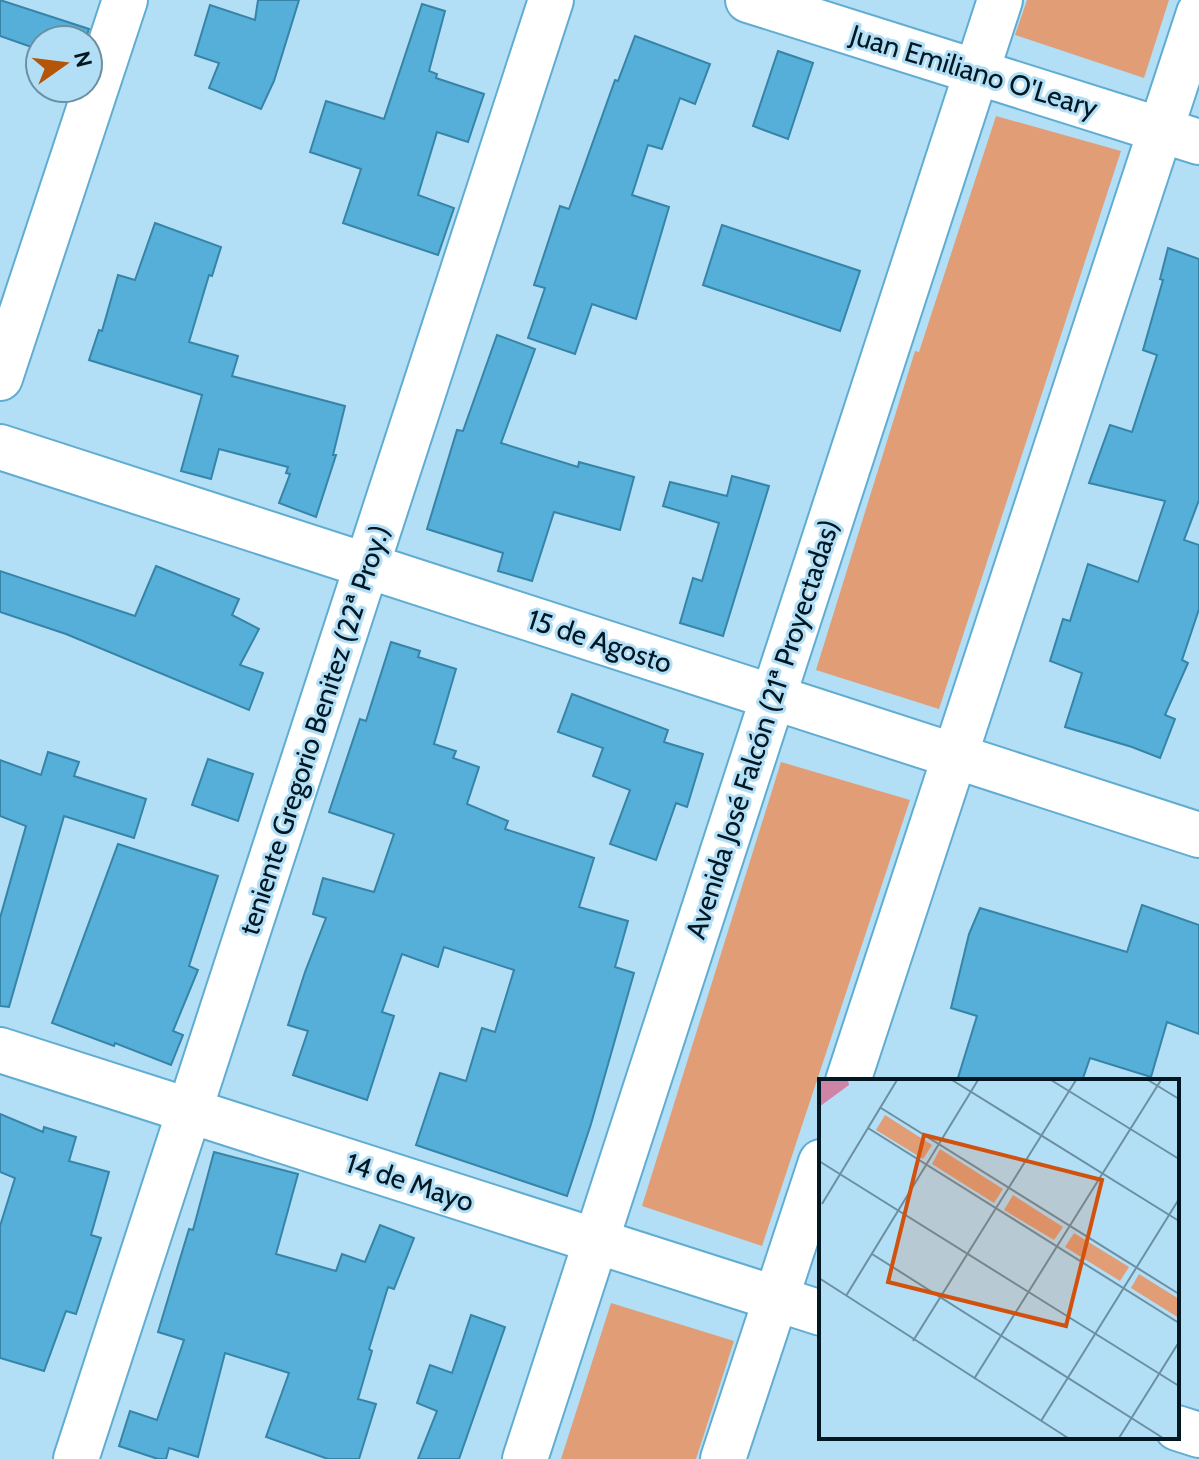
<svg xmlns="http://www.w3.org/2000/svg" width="1199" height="1459" font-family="Cabin,sans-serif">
	<rect width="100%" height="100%" fill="#b3dff6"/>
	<!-- green -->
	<g fill="#e09d76">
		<path d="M1027,0h142l-25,78 -129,-43z"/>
		<path d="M996,116l125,35 -182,558 -123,-39 99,-319 4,1z"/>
		<path d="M781,762l129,38 -148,446 -120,-40z"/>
		<path d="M611,1303l123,38 -38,118h-135z"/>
	</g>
	<!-- building -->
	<g fill="#56afd8" stroke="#3684a7" stroke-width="2">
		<path d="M0,0l89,29 -4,11h-45v10l-40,-14z"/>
		<path d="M258,0h41l-25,81 -13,28 -52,-21 10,-25 -24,-8 15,-50 45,15z"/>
		<path d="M422,4l23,7 -16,60 8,3 -1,4 48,16 -16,48 -31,-10 -19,63 36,13 -16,47 -95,-32 18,-54 -51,-17 16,-51 58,18z"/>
		<path d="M635,36l75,28 -15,40 -15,-6 -18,51 -14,-4 -16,50 37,12 -33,112 -44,-15 -17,50 -47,-16 17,-50 -11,-3 26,-79 9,3 46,-129 3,1z"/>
		<path d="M778,51l35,12 -25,76 -35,-13z"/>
		<path d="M155,223l66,24 -9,29 -3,-1 -20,67 49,14 -6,20 113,30 -12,49h3l-20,62 -37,-14 11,-29 -4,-1 2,-6 -69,-18 -8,30 -30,-8 21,-76 -113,-35 10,-30 3,1 16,-56 17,5z"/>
		<path d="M722,225l138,46 -20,60 -137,-46z"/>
		<path d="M1168,248l31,11v241l-15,40 15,5v64l-17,51 6,3 -23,52 10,4 -15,39 -28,-11 -67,-20 17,-54 -32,-12 13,-42 7,2 18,-57 50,18 27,-81 -76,-18 21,-58 22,7 25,-77 -14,-5 20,-70 -3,-1z"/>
		<path d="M497,335l38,14 -34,94 77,24 1,-5 55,15 -14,53 -66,-18 -22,69 -34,-10 5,-18 -76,-24 30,-99 6,1z"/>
		<path d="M732,476l37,10 -46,150 -43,-13 13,-45 9,3 17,-58 -56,-17 7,-24 57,14z"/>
		<path d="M156,566l83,33 -7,16 27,14 -19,36 23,8 -14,37 -183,-76 -66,-22v-41l135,45z"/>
		<path d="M391,642l29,9 -2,6 38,12 -22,75 22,7 -3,7 26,9 -12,37 41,17 -3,8 89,29 -15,49 49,14 -13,46 19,6 -43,151 -24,72 -151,-51 24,-72 26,8 16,-53 13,4 19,-62 -70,-23 -6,20 -36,-13 -20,58 12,4 -27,84 -74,-25 15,-44 -20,-6 17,-53 21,-54 -13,-4 10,-36 51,14 20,-58 -65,-22 31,-93 6,2z"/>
		<path d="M572,694l96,36 -4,12 39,12 -16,53 -11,-4 -20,57 -46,-16 20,-54 -37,-14 10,-28 -45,-16z"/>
		<path d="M48,752l31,10 -5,14 72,23 -12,39 -70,-22 -55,191 -9,-1v-88l26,-92 -26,-10v-56l41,15z"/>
		<path d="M208,759l45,15 -15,47 -46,-16z"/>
		<path d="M118,844l100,32 -29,90 9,4 -25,61 10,4 -12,30 -56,-22 -1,3 -62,-23z"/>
		<path d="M1142,905l57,20v109l-32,-12 -16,55 -61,-19 -8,23h-125l20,-65 -26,-8 18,-74 11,-26 147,44z"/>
		<path d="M0,1114l43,18 1,-5 32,10 -7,24 40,11 -18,63 10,3 -25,76 -10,-3 -22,60 -44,-13v-132l15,-48 -15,-6z"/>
		<path d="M214,1152l84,22 -22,80 60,17 6,-17 23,8 15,-37 34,13 -20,51 -6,-2 -19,62 3,2 -14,48 18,5 -17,55h-31l-62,-22 23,-64 -64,-20 -27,104 -29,-9 -3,11h-8l-39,-13 11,-35 27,9 27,-80 -26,-8 31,-103 4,1z"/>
		<path d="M471,1315l34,12 -46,132h-41l19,-48 -20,-8 13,-38 22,8z"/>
	</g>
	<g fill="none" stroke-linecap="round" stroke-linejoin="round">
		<!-- minor casing -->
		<g stroke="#60add1" stroke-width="48">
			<g id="minor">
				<path d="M748,0l451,142"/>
				<path d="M0,378l125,-378"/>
				<path d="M0,447l1199,388"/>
				<path d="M0,1050l821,263"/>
				<path d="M1177,1428l22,7"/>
				<path d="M76,1459l475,-1459"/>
			</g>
		</g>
		<!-- major casing -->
		<g stroke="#60add1" stroke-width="48">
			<g id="major">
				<path d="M848,1081l351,-1068"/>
				<path d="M525,1459l475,-1459"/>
				<path d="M723,1459l98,-297"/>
			</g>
		</g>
		<!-- minor -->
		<use href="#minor" stroke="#fff" stroke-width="44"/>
		<!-- major -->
		<use href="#major" stroke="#fff" stroke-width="44"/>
	</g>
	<g text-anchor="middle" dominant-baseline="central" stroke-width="6" stroke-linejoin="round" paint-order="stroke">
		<!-- street labels -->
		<g font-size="28" fill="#011823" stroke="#b3dff6">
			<text transform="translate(974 71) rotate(17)">Juan Emiliano O'Leary</text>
			<text transform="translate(600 641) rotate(18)">15 de Agosto</text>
			<text transform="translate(762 729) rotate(-72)">Avenida José Falcón (21ª Proyectadas)</text>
			<text transform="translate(314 730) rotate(-72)">teniente Gregorio Benitez (22ª Proy.)</text>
			<text transform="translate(410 1182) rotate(18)">14 de Mayo</text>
		</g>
	</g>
	<!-- overview -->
	<g transform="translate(819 1079)">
		<rect width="360" height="360" fill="#b3dff6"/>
		<path d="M66,36l47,30 -9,14 -47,-29zM121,70l63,40 -9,14 -62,-39zM194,116l50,32 -9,13 -50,-30zM255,154l55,34 -9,14 -55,-34zM320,195l40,25v19l-48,-30z" fill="#e09d76"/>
		<path d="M0,1h29l1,5 -30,22z" fill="#cf83a7"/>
		<path fill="none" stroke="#6c8fa2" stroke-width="2" d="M78,1l-29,48 311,195M133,1l227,141M232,1l128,79M329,1l31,19M62,29l298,186M0,82l360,225M3,125l46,-76M53,175l291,184M0,199l249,160M27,217l132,-216M94,262l163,-261M155,300l187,-299M222,342l138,-222M300,359l60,-96"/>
		<path fill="#d1520e" fill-opacity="0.15" stroke="#d1520e" stroke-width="4" d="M105,56l178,45 -36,146 -178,-44z"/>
		<rect width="360" height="360" fill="none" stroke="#011823" stroke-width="4"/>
	</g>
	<!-- north arrow -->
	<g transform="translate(64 64) rotate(76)"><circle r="38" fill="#b3dff6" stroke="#6c8fa2" stroke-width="2"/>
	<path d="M0-6L14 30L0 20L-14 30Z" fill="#b45509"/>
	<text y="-12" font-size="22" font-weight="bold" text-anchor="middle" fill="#011823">N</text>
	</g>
</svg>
